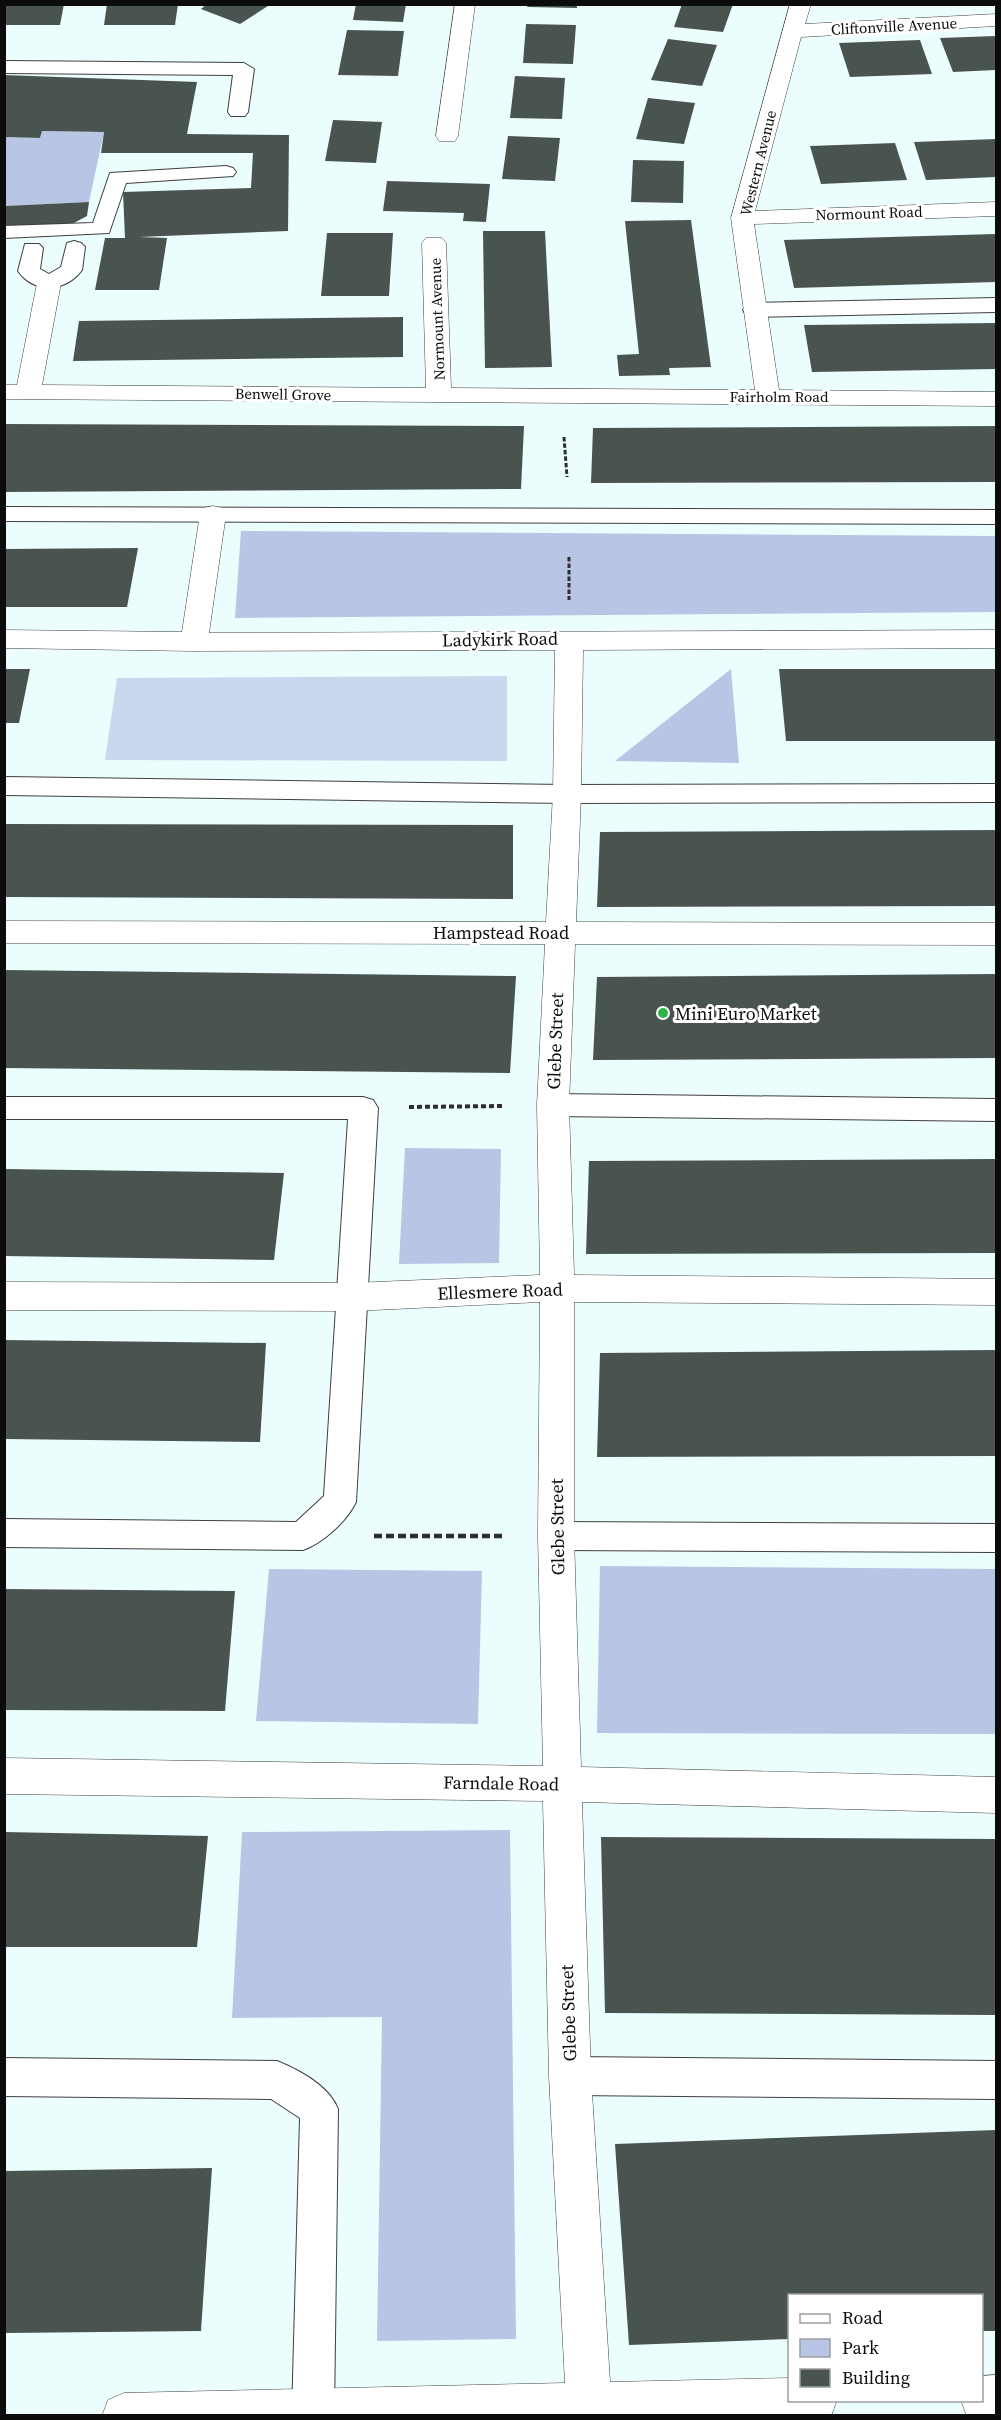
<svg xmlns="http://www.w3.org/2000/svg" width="1001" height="2420" font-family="'Source Serif 4',serif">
	<rect width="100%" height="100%" fill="#ecfdfe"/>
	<!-- green -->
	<g fill="#b8c5e5">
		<path d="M42,131l62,1 -15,70 -84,4 -1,-69 36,1z"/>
		<path d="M241,531l755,5v76l-761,6z"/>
		<path d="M731,669l8,94 -124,-2z"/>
		<path d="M405,1148l96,1 -2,114 -100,1z"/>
		<path d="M600,1566l396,3v165l-399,-1z"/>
		<path d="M269,1569l213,2 -4,153 -222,-3z"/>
		<path d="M510,1830l6,509 -139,2 5,-324 -150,1 10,-186z"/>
	</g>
	<!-- pitch -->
	<path fill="#c9d8ed" d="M507,676v85l-402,-1 12,-82z"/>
	<!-- building -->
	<g fill="#49534f">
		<path d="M4,4h60l-4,21h-56z"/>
		<path d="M107,4h71l-3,21h-71z"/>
		<path d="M207,4h64l-31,20 -39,-15z"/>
		<path d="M356,4h50l-3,18 -50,-2z"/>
		<path d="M528,4h49v4l-50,-1z"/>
		<path d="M682,4h51l-10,28 -49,-5z"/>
		<path d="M526,24l50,1 -3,39 -50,-1z"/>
		<path d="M347,30l57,1 -6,45 -60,-1z"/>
		<path d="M996,36v34l-43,2 -13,-34z"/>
		<path d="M668,39l49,6 -15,41 -51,-6z"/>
		<path d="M920,40l12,34 -82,3 -11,-34z"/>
		<path d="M4,75l193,7 -10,52 102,1 -1,96 -149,6 28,1 -8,52h-64l10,-52h20l-2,-46 128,-4 2,-35h-152l3,-21 -62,-1 -2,7 -36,-1z"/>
		<path d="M515,76l50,2 -3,41 -52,-1z"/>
		<path d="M648,98l47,5 -11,41 -48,-5z"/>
		<path d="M333,120l49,2 -6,41 -51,-2z"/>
		<path d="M508,136l52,2 -5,43 -53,-2z"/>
		<path d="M996,139v38l-70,3 -12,-38z"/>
		<path d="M895,143l12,37 -86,4 -11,-38z"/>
		<path d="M633,160l51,1 -1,42 -52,-1z"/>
		<path d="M387,181l103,3 -4,38 -23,-1 1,-8 -81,-2z"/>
		<path d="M89,202l-2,14 -17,9 -65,3v-22z"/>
		<path d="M691,220l20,147 -42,1 1,7 -51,1 -2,-21 22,-1 -14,-133z"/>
		<path d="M483,231h62l7,136 -67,1z"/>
		<path d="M327,233h66l-4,63h-68z"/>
		<path d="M996,234v48l-202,6 -10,-48z"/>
		<path d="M403,317v40l-330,4 6,-40z"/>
		<path d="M996,323v46l-184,3 -8,-47z"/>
		<path d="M4,424l520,2 -3,63 -517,3z"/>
		<path d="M996,426v56l-405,1 2,-55z"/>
		<path d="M138,548l-11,59h-123v-58z"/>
		<path d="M4,669h26l-11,54h-15z"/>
		<path d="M779,669h217v72h-210z"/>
		<path d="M4,824l509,1v74l-509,-2z"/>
		<path d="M996,830v76l-399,1 3,-75z"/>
		<path d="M4,970l512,6 -6,97 -506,-5z"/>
		<path d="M996,974v84l-403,2 4,-83z"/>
		<path d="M996,1159v94l-410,1 3,-93z"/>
		<path d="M4,1169l280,4 -10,87 -270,-4z"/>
		<path d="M4,1340l262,3 -6,99 -256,-3z"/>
		<path d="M996,1350v106l-399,1 3,-104z"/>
		<path d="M4,1589l231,2 -10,120 -221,-1z"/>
		<path d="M4,1832l204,4 -11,111h-193z"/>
		<path d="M601,1837l395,2v176l-391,-2z"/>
		<path d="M996,2130v201h-14l-1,-36h-192v44l-160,6 -14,-201z"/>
		<path d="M212,2168l-11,163 -196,2v-162z"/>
	</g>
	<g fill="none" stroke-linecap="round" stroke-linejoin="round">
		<!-- lane casing -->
		<g stroke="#3f3f3f" stroke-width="2">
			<g id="lane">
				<path d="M4,61l240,2 10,6 -6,43 -3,4h-14l-3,-4 5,-37 -229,-2z"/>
				<path d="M226,166l7,2 3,4 -3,4 -107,7 -17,50 -105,5v-12l89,-3 17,-50z"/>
				<path d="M74,241l7,2 4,4 -3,23c-16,22 -48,24 -64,1l7,-27h14l4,4 -3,21 9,5 12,-7 6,-24z"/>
				<path d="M996,298v14l-242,5 -8,-2 -3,-5 3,-5 8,-2z"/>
				<path d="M4,507l992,3v14l-992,-3z"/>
				<path d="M4,777l563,8 429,-1v18l-429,1 -563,-8z"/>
				<path d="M553,1094l443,5v22l-443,-5 -10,-3 -5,-8 5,-8z"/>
				<path d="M4,1097h359l10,3 5,8 -22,394c-9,19 -33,41 -53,48l-299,-3v-28l292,3 28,-26 24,-377h-344z"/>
				<path d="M556,1522l440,2v28l-440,-2 -12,-4 -4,-10 4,-10z"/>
				<path d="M570,2057l426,4v38l-426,-4 -13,-6 -6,-13 6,-13z"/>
				<path d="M4,2058l273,3c22,9 52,25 61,48l-4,307h-42l8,-298 -29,-19 -267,-3z"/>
			</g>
		</g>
		<!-- street casing -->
		<g stroke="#3f3f3f" stroke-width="1">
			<g id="street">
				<path d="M455,4h20l-17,132 -3,5h-16l-3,-5z"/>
				<path d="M790,4h21l-6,20 191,-10v12l-195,11 -46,174 241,-9v14l-242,8 25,166 217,2v14l-992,-7v-14h13l20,-102 4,-5h16l4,5 -19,102 384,3 -4,-145 4,-5h16l4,5 5,145 304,2 -24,-172z"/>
				<path d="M213,506l9,2 4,6 -17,119 787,-3v18l-413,2 -2,144 -5,128 420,1v22l-421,-1 -6,161 5,170 422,4v26l-422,-3v234l7,231 415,10v36l-414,-11 9,274 19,306 180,-4v22h47l-6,16h-729l6,-16 16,-7 441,-10 -16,-307 -6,-275 -539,-7v-36l539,8 -5,-230 2,-234 -187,9 -349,-1v-28l349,1 187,-8 -3,-170 8,-161 -541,-1v-22l542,1 7,-128 2,-144 -361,1 -190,-3v-18l178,2 18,-118 4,-6z"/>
				<path d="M996,2375v41l-30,-2 -5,-14h21v-24z"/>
			</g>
		</g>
		<!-- path-far2 -->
		<g stroke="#2e2e2e" stroke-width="3" stroke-dasharray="4.5 2" stroke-linecap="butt">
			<path d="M564,437l3,40"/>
			<path d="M569,557v43"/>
		</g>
		<!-- path-far1 -->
		<path stroke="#2e2e2e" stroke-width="4" stroke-dasharray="5 3" stroke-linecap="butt" d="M409,1107l95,-1"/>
		<!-- path -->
		<path stroke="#2e2e2e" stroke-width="4.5" stroke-dasharray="8 4" stroke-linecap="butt" d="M374,1536h130"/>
		<!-- lane -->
		<use href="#lane" fill="#fff" fill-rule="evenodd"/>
		<!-- street -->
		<use href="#street" fill="#fff" fill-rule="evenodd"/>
	</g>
	<!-- markers -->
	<circle fill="#2db246" stroke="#fff" stroke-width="2" cx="663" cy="1013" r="6"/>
	<g text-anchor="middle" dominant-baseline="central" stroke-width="6" stroke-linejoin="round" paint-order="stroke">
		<!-- far-street labels -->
		<g font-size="15" fill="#0c0c0c" stroke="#fff">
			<text transform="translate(894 26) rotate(-3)">Cliftonville Avenue</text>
			<text transform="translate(758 163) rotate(-76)">Western Avenue</text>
			<text transform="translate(869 213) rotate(-2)">Normount Road</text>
			<text transform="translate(437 319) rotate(-92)">Normount Avenue</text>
			<text transform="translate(283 394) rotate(1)">Benwell Grove</text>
			<text x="779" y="396">Fairholm Road</text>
		</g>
		<!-- street labels -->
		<g font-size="18" fill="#0c0c0c" stroke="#fff">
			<text transform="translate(500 639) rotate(-1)">Ladykirk Road</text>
			<text x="501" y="932">Hampstead Road</text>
			<text transform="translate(555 1041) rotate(-88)">Glebe Street</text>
			<text transform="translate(500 1291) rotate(-2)">Ellesmere Road</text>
			<text transform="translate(557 1527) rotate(-91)">Glebe Street</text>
			<text transform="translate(501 1783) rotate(1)">Farndale Road</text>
			<text transform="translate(568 2013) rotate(-92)">Glebe Street</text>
		</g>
		<!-- poi labels -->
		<g font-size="18" fill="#0c0c0c" stroke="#fff" text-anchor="start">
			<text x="675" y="1013">Mini Euro Market</text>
		</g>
	</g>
	<!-- border -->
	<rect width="1001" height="2420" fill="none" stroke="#0c0c0c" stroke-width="12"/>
	<!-- legend -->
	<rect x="788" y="2294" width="195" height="108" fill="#ffffff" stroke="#9e9e9e" stroke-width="1.5"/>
	<rect x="800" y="2314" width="30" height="9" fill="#ffffff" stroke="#9e9e9e" stroke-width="1.5"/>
	<text x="842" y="2324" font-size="18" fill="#0c0c0c">Road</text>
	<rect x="800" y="2339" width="30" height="18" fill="#b8c5e5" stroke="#9e9e9e" stroke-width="1.5"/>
	<text x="842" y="2354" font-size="18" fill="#0c0c0c">Park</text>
	<rect x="800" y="2369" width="30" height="18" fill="#49534f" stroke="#9e9e9e" stroke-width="1.5"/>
	<text x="842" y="2384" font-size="18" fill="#0c0c0c">Building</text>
</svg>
